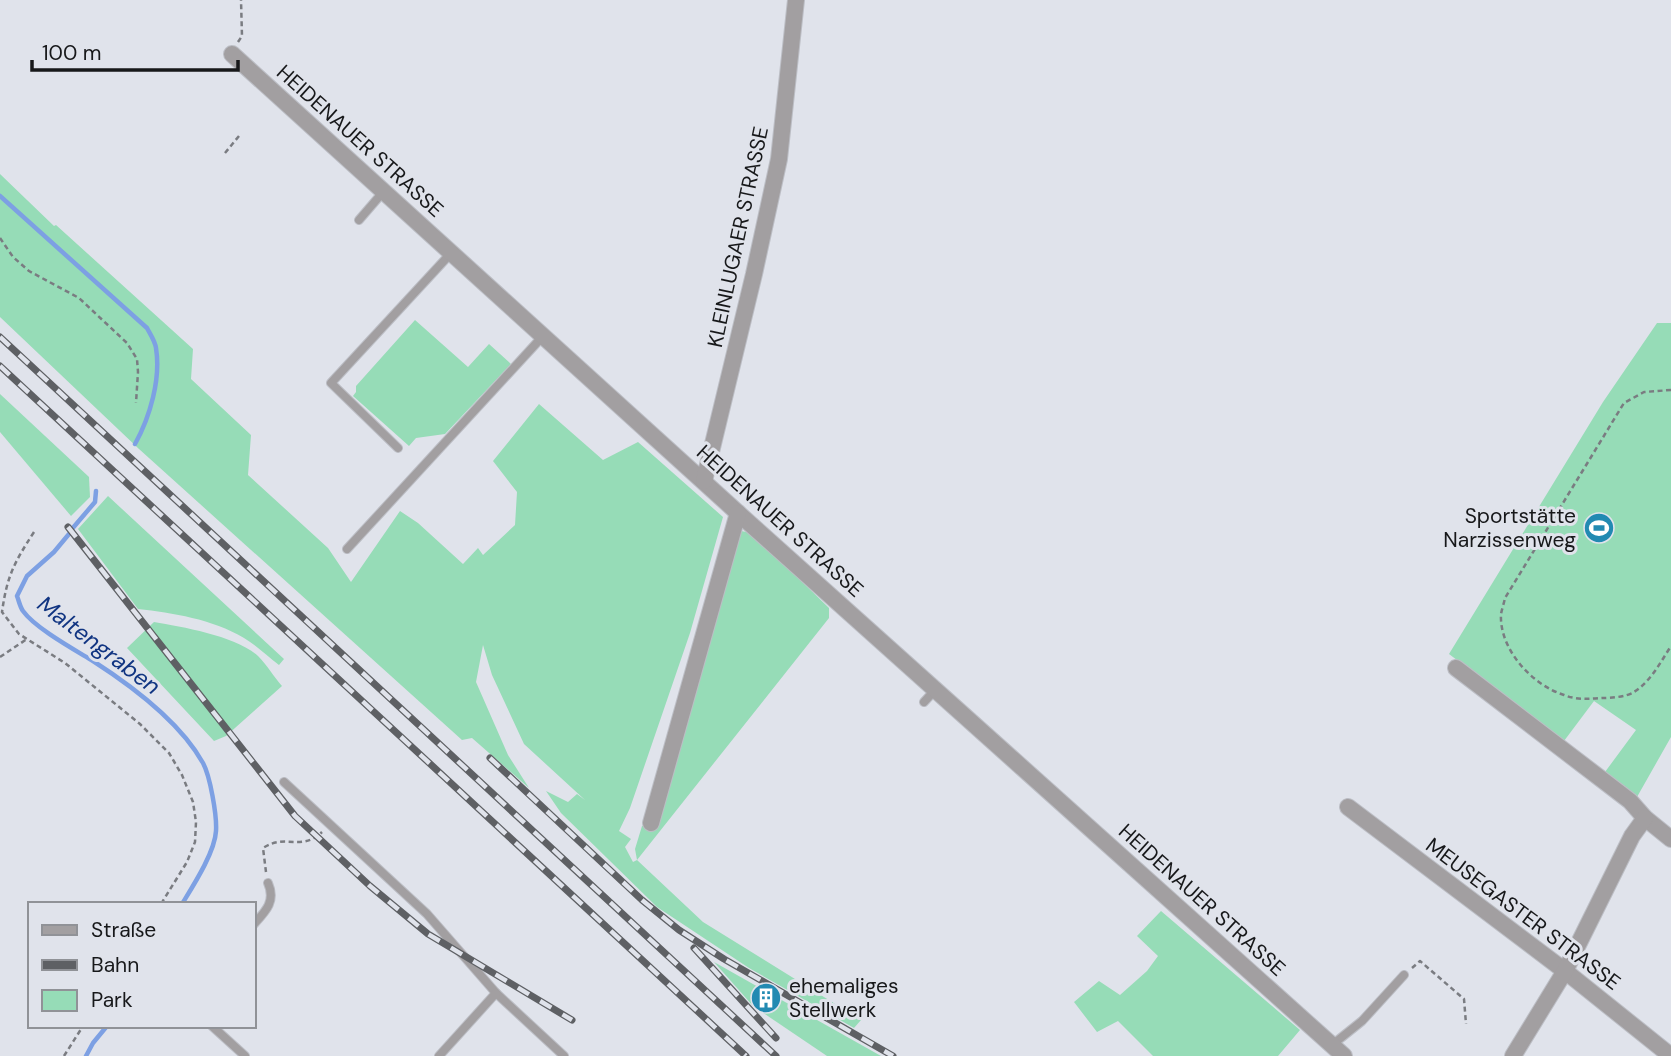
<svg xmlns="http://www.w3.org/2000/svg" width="1671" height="1056" font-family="'DM Sans',sans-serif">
	<rect width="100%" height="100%" fill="#e0e3eb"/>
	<!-- green -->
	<g fill="#96dcb7">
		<path d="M0,174l54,52 2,-1 137,124 -2,30 60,56 -3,40 80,73 23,34 49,-71 18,12 45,41 15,-16 5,7 32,-30 2,-33 -24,-31 46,-57 64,56 35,-18 85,75 -33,116 -60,175 -11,23 12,8 -6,8 8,15 4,-2 -2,-11 7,-23 14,-1 85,-294 11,2 77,75v10l-192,242 66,62 158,98 -7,8 -105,-60 -92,-61 -96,-94 -15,-22 22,11 9,-8 8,6 -61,-56 -32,-69 -9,-30 -7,37 32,73 21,33 -57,-50 -10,2 -323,-291 -139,-132z"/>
		<path d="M415,320l53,47 21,-23 22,20 -66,70 -29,4 -7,8 -56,-50 3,-4v-6z"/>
		<path d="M1657,323h14v414l-34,60 -32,-25 31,-42 -42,-29 -30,40 -115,-87 154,-252z"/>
		<path d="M0,394l89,83 1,20 -19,19 -71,-84z"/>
		<path d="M108,496l176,163 -5,6c-12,-9 -23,-20 -35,-27 -32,-19 -71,-25 -106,-29l-60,-80z"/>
		<path d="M154,622c29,5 82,14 104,34 9,9 16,21 24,30l-56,50 -12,5 -87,-93z"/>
		<path d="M1161,911l139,119 -22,26h-125l-35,-35 -21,11 -23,-30 25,-21 21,14 27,-24 11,-15 -21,-20z"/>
		<path d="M714,962l167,94h-54l-74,-50z"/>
	</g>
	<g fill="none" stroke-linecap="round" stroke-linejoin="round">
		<!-- stream -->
		<g stroke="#7da0e3" stroke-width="4.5">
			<path d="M0,196l147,132c3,6 8,13 9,20 5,31 -6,69 -21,96"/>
			<path d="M72,529l23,-27 1,-11"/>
			<path d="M69,534l-15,18 -27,24 -10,20c2,5 3,11 6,15 12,17 52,39 70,50 39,25 87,61 110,102 7,13 14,52 13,68 -1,21 -23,55 -34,73"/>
			<path d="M86,1056l7,-13 14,-17"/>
		</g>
		<!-- service casing -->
		<g stroke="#bcbec5" stroke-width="10">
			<g id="service">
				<path d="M359,220l25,-29"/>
				<path d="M398,448l-67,-65 121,-131"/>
				<path d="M347,549l196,-213"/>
				<path d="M924,702l12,-13"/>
				<path d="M284,782l143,132 69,79 68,63"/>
				<path d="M254,924c12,-13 22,-23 14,-41"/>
				<path d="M212,1026l33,30"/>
				<path d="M1332,1045l30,-24 42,-46"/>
				<path d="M439,1056l57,-63"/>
			</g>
		</g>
		<!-- minor casing -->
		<g stroke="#bcbec5" stroke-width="18">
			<g id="minor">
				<path d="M232,54l506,459 606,543"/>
				<path d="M704,481l50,-207 25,-115 17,-159"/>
				<path d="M1456,668l174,133 15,17 26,21"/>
				<path d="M1348,807l217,164 106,85"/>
				<path d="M651,823l87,-310"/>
				<path d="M1513,1056l52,-85 67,-135 13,-18"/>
			</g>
		</g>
		<!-- path -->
		<g stroke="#7a7c81" stroke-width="2.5" stroke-dasharray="5 3.5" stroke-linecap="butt">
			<path d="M238,42l4,-6 -1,-36"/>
			<path d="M225,153l14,-17"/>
			<path d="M0,238l13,19 16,14 50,27 48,45 10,16 1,13 -2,31"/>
			<path d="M1671,390l-27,2 -20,11 -119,195c-1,5 -3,11 -4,16 -2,35 31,71 63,81 12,5 25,4 38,3 9,0 24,-1 32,-6 17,-11 26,-29 37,-46"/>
			<path d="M34,532c-20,31 -27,44 -32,80l17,22 46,29 75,61 29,29 13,22 11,27 3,20 -1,20 -8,20 -26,42"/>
			<path d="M0,657l27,-18"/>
			<path d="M266,872l-3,-24c23,-15 38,4 59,-16"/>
			<path d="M1412,968l8,-7 44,38 2,25"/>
			<path d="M64,1056l19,-30"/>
		</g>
		<!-- service -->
		<use href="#service" stroke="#a29fa1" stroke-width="8"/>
		<!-- minor -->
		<use href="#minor" stroke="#a29fa1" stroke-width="16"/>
		<!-- rail casing -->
		<g stroke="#5e6064" stroke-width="7">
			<g id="rail">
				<path d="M0,337l776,719"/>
				<path d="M0,366l746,690"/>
				<path d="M68,527l227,289 75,70 58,48 144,86"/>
				<path d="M490,758l152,142 37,30 45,29 169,97"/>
				<path d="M694,948l82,90"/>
			</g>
		</g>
		<!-- rail -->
		<use href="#rail" stroke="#e0e3eb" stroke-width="4.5" stroke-dasharray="13" stroke-linecap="butt"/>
	</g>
	<!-- icons -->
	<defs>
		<g id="stadium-disc" transform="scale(1.575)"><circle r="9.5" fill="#228ab2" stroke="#e0e3eb"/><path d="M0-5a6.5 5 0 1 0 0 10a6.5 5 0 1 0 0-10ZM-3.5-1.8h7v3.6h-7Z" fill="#fff"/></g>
		<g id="building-disc" transform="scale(1.575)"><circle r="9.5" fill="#228ab2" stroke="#e0e3eb"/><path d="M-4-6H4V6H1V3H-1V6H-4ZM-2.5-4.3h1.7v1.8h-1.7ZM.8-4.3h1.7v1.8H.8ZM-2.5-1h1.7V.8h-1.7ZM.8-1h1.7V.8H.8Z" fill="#fff"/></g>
	</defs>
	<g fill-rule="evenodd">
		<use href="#stadium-disc" x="1599" y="528"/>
		<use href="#building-disc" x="766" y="998"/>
	</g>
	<g text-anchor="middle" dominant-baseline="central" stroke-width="6" stroke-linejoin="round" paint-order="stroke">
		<!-- street labels -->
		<g font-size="21" fill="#17181a" stroke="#e0e3eb">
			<text transform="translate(360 141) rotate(42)">HEIDENAUER STRASSE</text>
			<text transform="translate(738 237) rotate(-78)">KLEINLUGAER STRASSE</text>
			<text transform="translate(780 521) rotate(42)">HEIDENAUER STRASSE</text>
			<text transform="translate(1202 900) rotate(42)">HEIDENAUER STRASSE</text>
			<text transform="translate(1523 914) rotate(37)">MEUSEGASTER STRASSE</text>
		</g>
		<!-- poi labels -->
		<g font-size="21" fill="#17181a" stroke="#e0e3eb" text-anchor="end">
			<text x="1576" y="516">Sportstätte<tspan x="1576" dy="24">Narzissenweg</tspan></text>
			<text x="789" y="986" text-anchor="start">ehemaliges<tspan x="789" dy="24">Stellwerk</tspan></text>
		</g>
		<!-- water labels -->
		<g font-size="23" font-style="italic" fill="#113582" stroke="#e0e3eb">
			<text transform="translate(99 645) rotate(37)">Maltengraben</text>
		</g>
	</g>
	<!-- legend -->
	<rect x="28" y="902" width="228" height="126" fill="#e0e3eb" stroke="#909297" stroke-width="2"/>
	<rect x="42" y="925" width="35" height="10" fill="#a29fa1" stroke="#909297" stroke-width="2"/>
	<text x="91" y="937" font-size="21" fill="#17181a">Straße</text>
	<rect x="42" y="960" width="35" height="10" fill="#5e6064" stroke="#909297" stroke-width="2"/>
	<text x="91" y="972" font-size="21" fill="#17181a">Bahn</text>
	<rect x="42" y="990" width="35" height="21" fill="#96dcb7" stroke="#909297" stroke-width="2"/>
	<text x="91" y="1007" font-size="21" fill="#17181a">Park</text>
	<!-- scale -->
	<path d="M32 60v10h206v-10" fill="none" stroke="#17181a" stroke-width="3.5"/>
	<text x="42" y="60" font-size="21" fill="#17181a" stroke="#e0e3eb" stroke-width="5" paint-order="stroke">100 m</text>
</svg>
